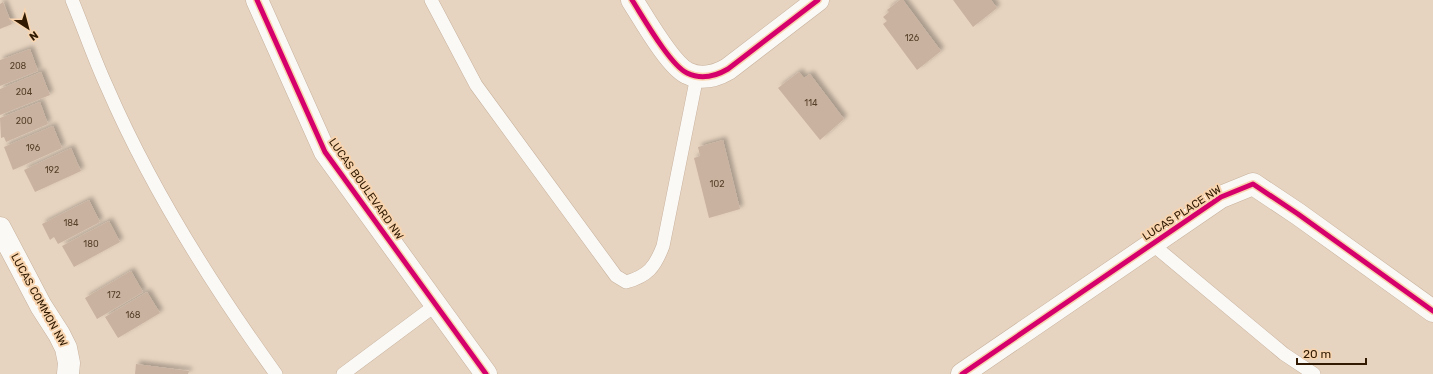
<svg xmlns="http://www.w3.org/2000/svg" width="1433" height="374" font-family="Rubik,sans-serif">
	<defs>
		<filter id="shadow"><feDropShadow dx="3.5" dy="-3.5" stdDeviation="2" flood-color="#0004"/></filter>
	</defs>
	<rect width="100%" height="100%" fill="#e7d4c0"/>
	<!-- building -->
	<g fill="#cab2a1" filter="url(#shadow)">
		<path d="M900,0h3l38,51 -24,19 -34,-46 4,-3 -4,-4 6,-5 -2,-2z"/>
		<path d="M953,0h38l6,8 -24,19z"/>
		<path d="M3,2l9,22 -12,5v-25z"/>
		<path d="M30,49l8,22 -38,15v-26z"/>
		<path d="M41,72l9,23 -50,20v-26z"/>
		<path d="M799,72l5,6 6,-4 34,45 -24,21 -42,-52z"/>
		<path d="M40,102l8,22 -42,18 -2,-5 -3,1 -1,-20z"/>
		<path d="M53,126l9,22 -49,22 -9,-23z"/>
		<path d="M723,140l17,69 -31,9 -15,-60 6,-2 -2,-9z"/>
		<path d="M71,148l10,23 -46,21 -11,-22z"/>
		<path d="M89,200l11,22 -42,22 -4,-7 -4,3 -8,-16z"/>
		<path d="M109,221l11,21 -46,25 -12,-21z"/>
		<path d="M131,271l12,21 -46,27 -12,-21z"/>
		<path d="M147,292l13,21 -42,25 -13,-21z"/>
		<path d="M136,364l53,7 -1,3h-53z"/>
	</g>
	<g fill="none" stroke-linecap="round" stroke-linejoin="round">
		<!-- lane casing -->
		<g stroke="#c6b19c" stroke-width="14">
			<g id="lane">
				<path d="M72,0c12,29 22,59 35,87 44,102 104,197 169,287"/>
				<path d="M431,0l45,85 140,191 10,6c22,-6 29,-15 37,-36l34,-170"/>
				<path d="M1152,244l132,110 30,20"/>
				<path d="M343,374l94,-70"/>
			</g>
		</g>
		<!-- street casing -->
		<g stroke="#c6b19c" stroke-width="23">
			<g id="street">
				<path d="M257,0l68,152 161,222"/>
				<path d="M632,0c11,17 38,65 55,73 14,7 29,3 41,-4l90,-69"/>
				<path d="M0,228l41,78 18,28 7,14 3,15 -1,11"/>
				<path d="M962,374l259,-177 32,-13 45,30 135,97"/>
			</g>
		</g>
		<!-- lane -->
		<use href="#lane" stroke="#fbf9f6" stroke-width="13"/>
		<!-- street -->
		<use href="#street" stroke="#fbf9f6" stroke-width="22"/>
		<!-- cycleway casing -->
		<g stroke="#f8d4af" stroke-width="8">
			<g id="cycleway">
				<path d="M257,0l68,152 161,222"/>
				<path d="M632,0c11,17 38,65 55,73 14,7 29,3 41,-4l90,-69"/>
				<path d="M962,374l259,-177 32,-13 45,30 135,97"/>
			</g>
		</g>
		<!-- cycleway -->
		<use href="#cycleway" stroke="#d6006c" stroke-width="5"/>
	</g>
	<g text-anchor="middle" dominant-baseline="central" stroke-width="4" stroke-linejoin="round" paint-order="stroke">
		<!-- number labels -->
		<g font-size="9" fill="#574029">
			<text x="912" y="38">126</text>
			<text x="18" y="66">208</text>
			<text x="24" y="92">204</text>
			<text x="811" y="103">114</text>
			<text x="24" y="121">200</text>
			<text x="33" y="148">196</text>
			<text x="52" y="170">192</text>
			<text x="717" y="184">102</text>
			<text x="71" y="223">184</text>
			<text x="91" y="244">180</text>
			<text x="114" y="295">172</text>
			<text x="133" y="315">168</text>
		</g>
		<!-- street labels -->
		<g font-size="11" fill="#311a01" stroke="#f8d4af">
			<text transform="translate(366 189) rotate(55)">LUCAS BOULEVARD NW</text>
			<text transform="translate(1182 213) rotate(-33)">LUCAS PLACE NW</text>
			<text transform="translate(39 300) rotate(61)">LUCAS COMMON NW</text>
		</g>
	</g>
	<!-- north arrow -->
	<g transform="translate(28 28) rotate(144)" stroke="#f8d4af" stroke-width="3" paint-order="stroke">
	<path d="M0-3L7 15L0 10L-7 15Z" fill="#311a01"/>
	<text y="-6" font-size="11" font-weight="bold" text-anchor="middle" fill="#311a01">N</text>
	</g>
	<!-- scale -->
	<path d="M1297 358v6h69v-6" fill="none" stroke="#311a01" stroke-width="2"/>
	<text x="1303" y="358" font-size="12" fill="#311a01" stroke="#f8d4af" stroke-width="3" paint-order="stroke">20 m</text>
</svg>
